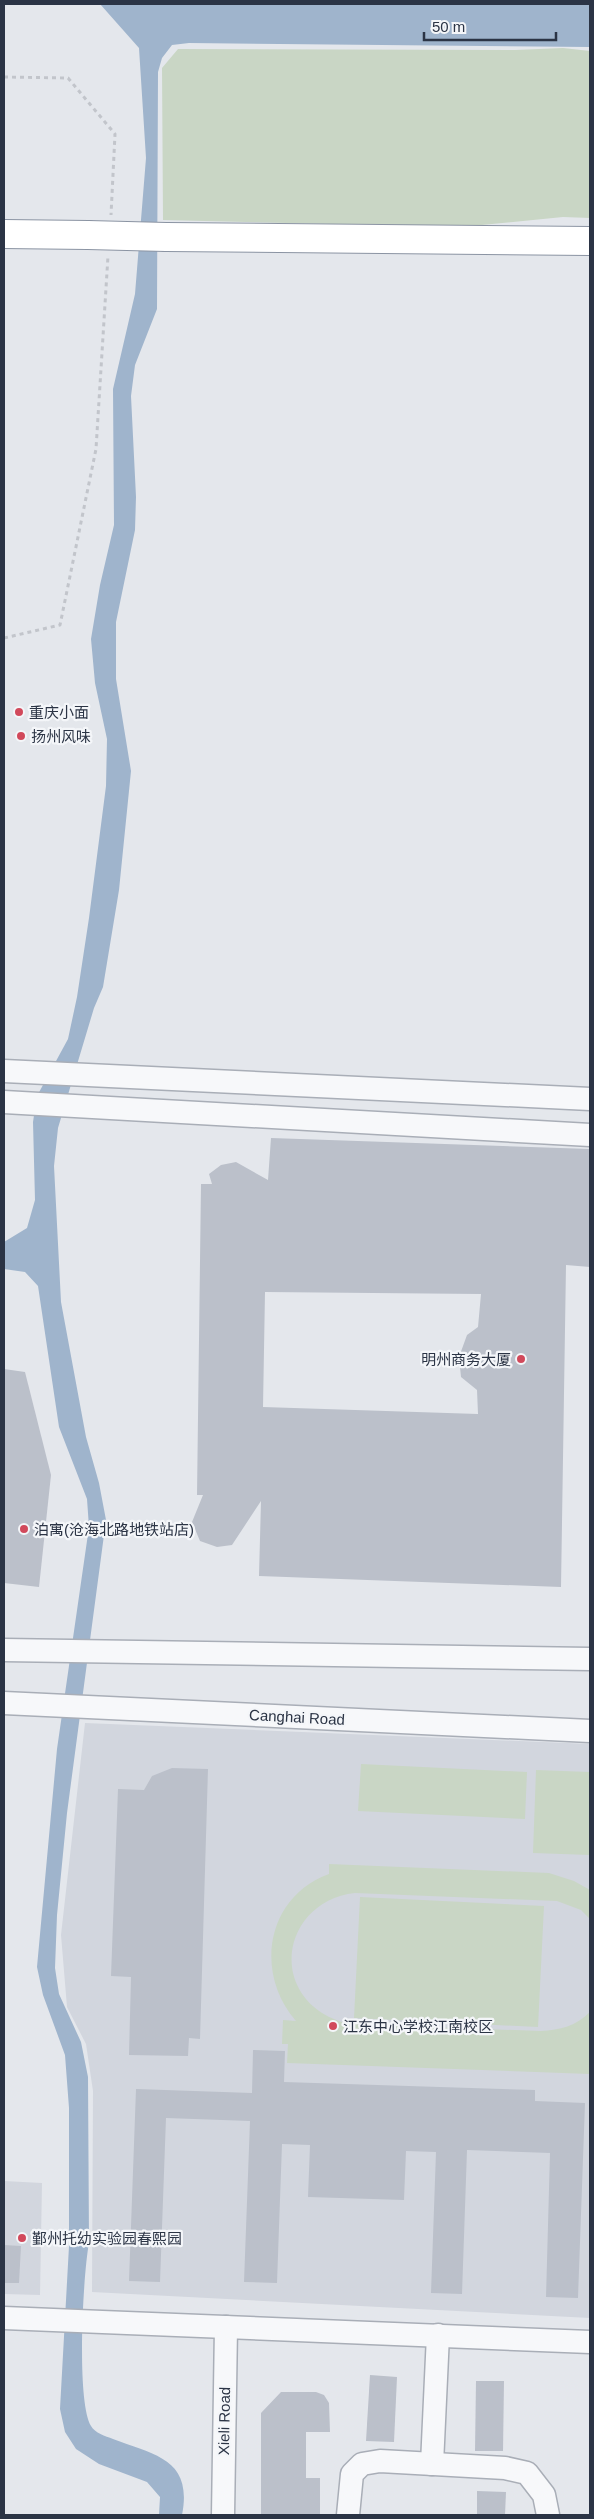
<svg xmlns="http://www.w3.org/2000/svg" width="594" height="2519" font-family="Arial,'Noto Sans SC',sans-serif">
	<rect width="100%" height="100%" fill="#e4e7ec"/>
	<!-- built -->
	<g fill="#d2d6de">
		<path d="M85,1723l505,21v574l-498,-26 1,-201 -7,-47 -19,-37 -6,-72z"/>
		<path d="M4,2181l38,2 -2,112 -36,-1z"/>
	</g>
	<!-- green -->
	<g fill="#c9d6c5">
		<path d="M563,48l27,3v167l-27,-1 -102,10 -298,-7 -1,-152 16,-19 337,1z"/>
		<path d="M361,1764l166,8 -2,47 -167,-8z"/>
		<path d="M536,1770l54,2v83l-57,-2z"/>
		<path d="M329,1864l220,9 25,8 16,9v29l-9,-9 -24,-9 -202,-8c-65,7 -87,85 -33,120 8,5 17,8 25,11l194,7c19,-1 35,-5 49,-19v62l-303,-11 1,-19h-6l1,-24 13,1c-42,-48 -30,-124 33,-147z"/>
		<path d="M360,1897l184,9 -6,121 -184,-9z"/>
	</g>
	<!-- water -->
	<path fill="#9fb4cc" d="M100,4h490v43l-401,-4 -17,2 -10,13 -4,14 -1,237 -22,56 -4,31 5,101 -1,33 -19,92v57l15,92 -12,119 -16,97 -9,21 -36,120 -4,38 7,136 25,135 13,46 7,37 -39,293 -10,102 -2,53 4,26 22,48 7,35 1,166c-6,31 -13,158 2,183 4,7 14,10 22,13 42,16 80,20 69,76h-23l1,-18 -13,-15 -48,-18 -23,-15 -11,-17 -5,-23 9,-163v-138l-4,-53 -22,-60 -6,-28 20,-218 32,-222 -2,-28 -28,-72 -21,-141 -13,-14 -21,-3v-27l23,-14 8,-28 -2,-78 4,-26 31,-57 9,-42 12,-79 17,-132 1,-47 -12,-56 -4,-44 9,-54 14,-60 -1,-136 22,-95 11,-136 -7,-110z"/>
	<!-- building -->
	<g fill="#bbc0ca" fill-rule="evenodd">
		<path d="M271,1138l319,11v118l-24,-2 -5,322 -302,-11 2,-75 -29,44 -15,2 -17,-6 -8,-19 11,-27h-6l4,-311h11l-3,-10 12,-9 15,-3 32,18zM265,1292l216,2 -3,33 -11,8 -8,22 2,20 16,13 1,24 -215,-7z"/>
		<path d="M4,1369l21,3 26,103 -12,112 -35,-4z"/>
		<path d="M172,1768l36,1 -8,270 -11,-1 -1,18 -59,-1 2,-78 -20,-1 7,-187 26,1 8,-14z"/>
		<path d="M253,2050l32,1 -1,31 251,8v11l50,2 -7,195 -32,-1 4,-144 -83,-3 -5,144 -31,-1 5,-141 -30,-1 -2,49 -96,-3 2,-52 -28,-1 -5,139 -33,-1 6,-161 -84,-3 -6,164 -31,-1 7,-192 116,4z"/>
		<path d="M4,2245l17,1 -2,37h-15z"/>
		<path d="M370,2375l27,2 -3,65 -28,-1z"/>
		<path d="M476,2381h28l-1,70h-28z"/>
		<path d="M281,2392h35l8,3 5,8 1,29h-24v46h14v37h-59v-102z"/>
		<path d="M477,2491l29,1 -1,23h-28z"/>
	</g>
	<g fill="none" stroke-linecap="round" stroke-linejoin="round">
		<!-- minor casing -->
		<g stroke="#a9aeb7" stroke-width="25">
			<g id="minor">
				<path d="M4,1071l586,28"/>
				<path d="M4,1102l586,33"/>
				<path d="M4,1650l586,9"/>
				<path d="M4,1703l586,28"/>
				<path d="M4,2318l586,24"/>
				<path d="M432,2464l6,-129"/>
				<path d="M223,2515l3,-188"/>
				<path d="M348,2515l4,-41 10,-10 18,-3 125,7 22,5 17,22 4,20"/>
			</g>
		</g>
		<!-- highway casing -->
		<g stroke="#8b94a3" stroke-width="30">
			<g id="highway">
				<path d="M4,234l84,1"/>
				<path d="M166,237l424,4"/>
			</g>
		</g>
		<!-- path -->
		<g stroke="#c2c5cb" stroke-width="3" stroke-dasharray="4 4" stroke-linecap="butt">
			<path d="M4,77l64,1 47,56 -4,81"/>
			<path d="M4,638l56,-13 36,-176 12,-193"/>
		</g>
		<!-- minor -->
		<use href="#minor" stroke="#f7f8fa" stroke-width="22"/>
		<!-- highway -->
		<use href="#highway" stroke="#fff" stroke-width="28"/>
		<!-- highway-bridge casing -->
		<g stroke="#8b94a3" stroke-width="30" stroke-linecap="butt">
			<path id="highway-bridge" d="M88,235l78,2"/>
		</g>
		<!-- highway-bridge -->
		<use href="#highway-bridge" stroke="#fff" stroke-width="28"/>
	</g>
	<!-- markers -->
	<g fill="#d1495b" stroke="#f4f6f9" stroke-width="2">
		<circle cx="19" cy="712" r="5"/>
		<circle cx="21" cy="736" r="5"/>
		<circle cx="521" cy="1359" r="5"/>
		<circle cx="24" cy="1529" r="5"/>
		<circle cx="333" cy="2026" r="5"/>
		<circle cx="22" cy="2238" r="5"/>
	</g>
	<g text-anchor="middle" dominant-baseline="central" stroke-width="4.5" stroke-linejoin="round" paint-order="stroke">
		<!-- poi labels -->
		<g font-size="15" fill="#2b3445" stroke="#f4f6f9" text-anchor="start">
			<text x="29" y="712">重庆小面</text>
			<text x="31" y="736">扬州风味</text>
			<text x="511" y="1359" text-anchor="end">明州商务大厦</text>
			<text x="34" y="1529">泊寓(沧海北路地铁站店)</text>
			<text x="343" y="2026">江东中心学校江南校区</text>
			<text x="32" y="2238">鄞州托幼实验园春熙园</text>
		</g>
		<!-- street labels -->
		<g font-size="15" fill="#2b3445" stroke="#f4f6f9">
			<text transform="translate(297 1717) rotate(3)">Canghai Road</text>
			<text transform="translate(224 2421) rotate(-89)">Xieli Road</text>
		</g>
	</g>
	<!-- border -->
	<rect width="594" height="2519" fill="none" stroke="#2b3445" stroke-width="10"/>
	<!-- scale -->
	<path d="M424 32v8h132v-8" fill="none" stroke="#2b3445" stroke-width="2.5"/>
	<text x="432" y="32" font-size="15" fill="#2b3445" stroke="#f4f6f9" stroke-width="4" paint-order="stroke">50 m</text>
</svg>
